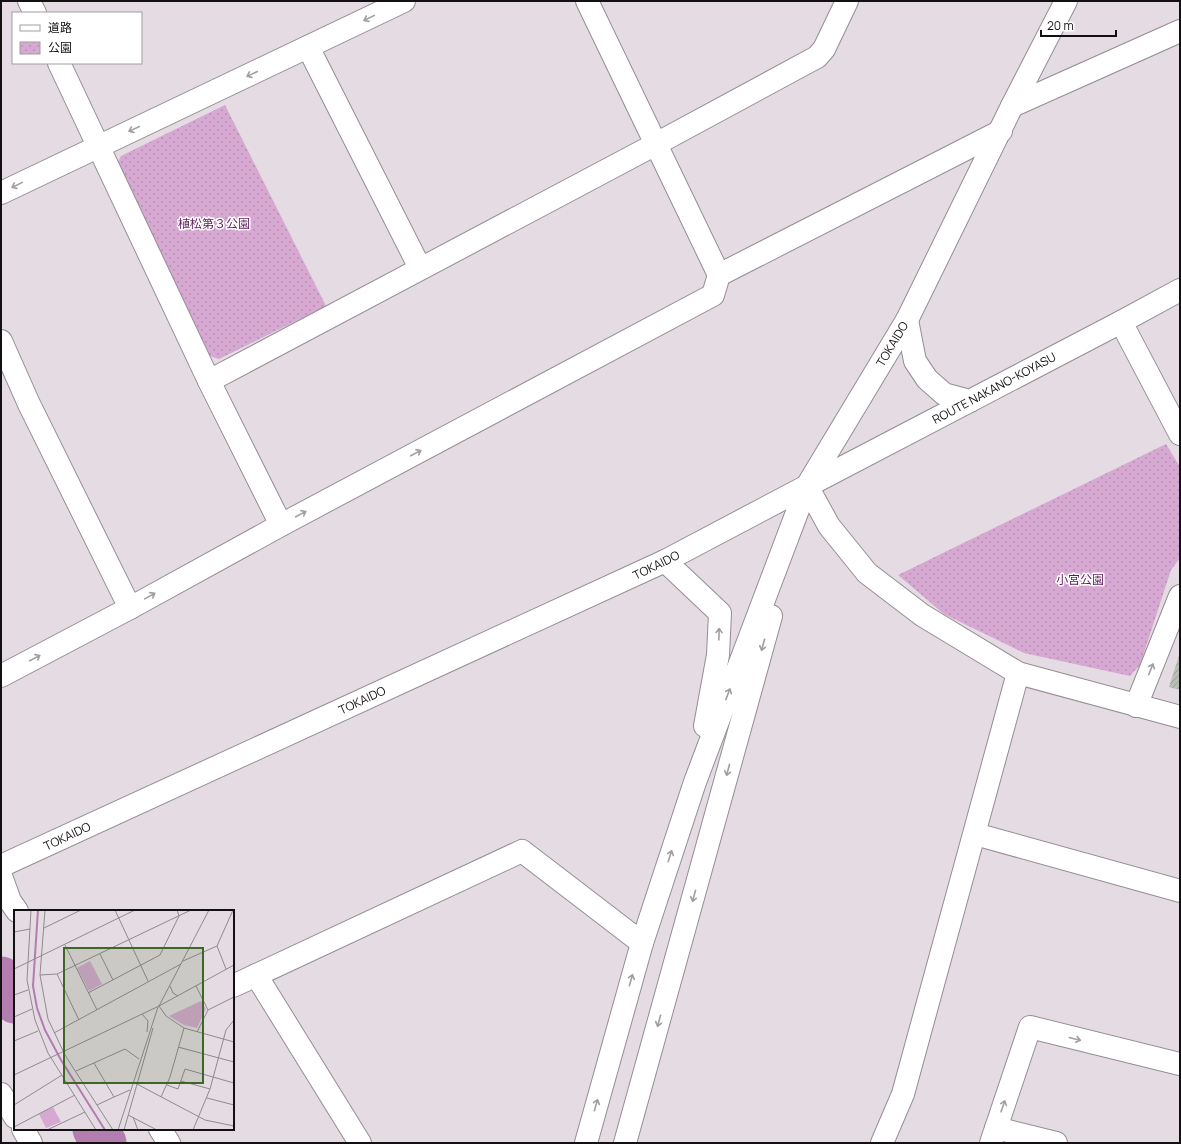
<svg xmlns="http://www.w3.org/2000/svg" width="1181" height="1144" font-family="Manrope,'Noto Sans JP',sans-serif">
	<defs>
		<pattern id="park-dots" width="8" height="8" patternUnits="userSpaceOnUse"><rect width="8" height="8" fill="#d6a8d2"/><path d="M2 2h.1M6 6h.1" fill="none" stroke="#b790b3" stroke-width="1.8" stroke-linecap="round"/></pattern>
		<pattern id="building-hatch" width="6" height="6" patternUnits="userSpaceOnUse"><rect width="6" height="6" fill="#b8bfb5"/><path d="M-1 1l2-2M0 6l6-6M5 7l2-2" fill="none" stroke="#9da39b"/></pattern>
	</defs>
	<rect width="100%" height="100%" fill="#e4dbe3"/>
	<!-- park -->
	<g fill="url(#park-dots)">
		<path d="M225,105l101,201 -107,53 -9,-3 -95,-188 6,-12z"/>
		<path d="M1166,444l14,23v91l-9,12 -31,95 -10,11 -106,-23 -80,-39 -46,-39z"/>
	</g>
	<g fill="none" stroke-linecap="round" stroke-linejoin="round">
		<!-- river -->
		<g stroke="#b47daf" stroke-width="45">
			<path d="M1,979l14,22"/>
			<path d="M95,1129l9,14"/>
		</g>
	</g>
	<!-- building -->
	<path fill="url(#building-hatch)" d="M1180,652v38l-11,-3z"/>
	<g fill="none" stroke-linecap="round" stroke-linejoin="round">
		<!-- minor casing -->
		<g stroke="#958d94" stroke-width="24">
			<g id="minor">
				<path d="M29,1l6,12"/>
				<path d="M587,1l132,274"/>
				<path d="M308,47l112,221"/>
				<path d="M59,63l150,318 72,144"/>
				<path d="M1012,106l168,-75"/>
				<path d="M1,193l403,-192"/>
				<path d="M1121,322l59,112"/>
				<path d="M1,341l28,63 101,204"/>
				<path d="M209,381l447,-237 161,-87 7,-8 23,-48"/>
				<path d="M807,486l22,40 38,47 55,42 96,58 162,44"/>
				<path d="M1,676l129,-68 151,-83 432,-230 6,-20 282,-144"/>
				<path d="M1136,706l44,-110"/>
				<path d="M975,834l205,57"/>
				<path d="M1,876l9,25 7,10"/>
				<path d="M256,975l104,168"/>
				<path d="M233,986l289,-135 120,92"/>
				<path d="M1,1094l14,23"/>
				<path d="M996,1128l60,15"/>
				<path d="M23,1129l8,14"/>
				<path d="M160,1129l9,14"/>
				<path d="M882,1143l21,-49 115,-421"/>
				<path d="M991,1143l39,-116 150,37"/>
			</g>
		</g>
		<!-- tertiary casing -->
		<g stroke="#958d94" stroke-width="24">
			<g id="tertiary">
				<path d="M665,561l55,52 -2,42 -13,71"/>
				<path d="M586,1143l56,-200 53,-161 112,-296"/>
				<path d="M625,1143l146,-527"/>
			</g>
		</g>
		<!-- secondary casing -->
		<g stroke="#958d94" stroke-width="24">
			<g id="secondary">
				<path d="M907,320l8,41 12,18 17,15 26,7"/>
				<path d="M807,486l314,-164 59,-32"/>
			</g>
		</g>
		<!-- trunk casing -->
		<g stroke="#958d94" stroke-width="24">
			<path id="trunk" d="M1,866l664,-305 142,-75 100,-166 105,-214 54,-105"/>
		</g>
		<!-- minor -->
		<use href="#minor" stroke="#fff" stroke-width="22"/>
		<!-- tertiary -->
		<use href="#tertiary" stroke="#fff" stroke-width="22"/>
		<!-- secondary -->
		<use href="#secondary" stroke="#fff" stroke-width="22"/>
		<!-- trunk -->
		<use href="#trunk" stroke="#fff" stroke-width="22"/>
	</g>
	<!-- one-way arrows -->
	<defs><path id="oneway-shaft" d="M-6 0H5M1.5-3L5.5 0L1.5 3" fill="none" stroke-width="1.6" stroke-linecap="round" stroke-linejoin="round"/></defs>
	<g stroke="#a19fa1">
		<use href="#oneway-shaft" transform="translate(369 18) rotate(154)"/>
		<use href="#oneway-shaft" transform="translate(252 74) rotate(155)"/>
		<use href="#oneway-shaft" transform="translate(134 129) rotate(155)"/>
		<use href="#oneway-shaft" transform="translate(17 185) rotate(154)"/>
		<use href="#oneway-shaft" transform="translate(416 453) rotate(-28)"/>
		<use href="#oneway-shaft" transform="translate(301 514) rotate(-28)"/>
		<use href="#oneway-shaft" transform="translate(150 596) rotate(-29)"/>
		<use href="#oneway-shaft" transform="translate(719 634) rotate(-88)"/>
		<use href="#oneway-shaft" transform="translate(763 645) rotate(105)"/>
		<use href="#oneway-shaft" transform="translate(35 658) rotate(-28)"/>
		<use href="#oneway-shaft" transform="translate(1151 669) rotate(-68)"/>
		<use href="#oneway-shaft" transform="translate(728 694) rotate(-69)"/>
		<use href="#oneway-shaft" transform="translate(728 770) rotate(105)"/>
		<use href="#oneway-shaft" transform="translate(670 856) rotate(-72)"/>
		<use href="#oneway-shaft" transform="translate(694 896) rotate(105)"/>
		<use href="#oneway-shaft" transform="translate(631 980) rotate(-74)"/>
		<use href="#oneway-shaft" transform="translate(659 1021) rotate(105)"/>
		<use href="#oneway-shaft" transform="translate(1075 1039) rotate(14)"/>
		<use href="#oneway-shaft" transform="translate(596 1105) rotate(-74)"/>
		<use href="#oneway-shaft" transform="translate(1003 1106) rotate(-71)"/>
	</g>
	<g text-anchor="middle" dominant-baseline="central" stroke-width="3" stroke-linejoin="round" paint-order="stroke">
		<!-- park labels -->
		<g font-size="12" fill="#611e5e" stroke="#fff">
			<text x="214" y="223">植松第３公園</text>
			<text x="1080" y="579">小宮公園</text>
		</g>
		<!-- street labels -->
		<g font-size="12" fill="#131013" stroke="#fff">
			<text transform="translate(892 344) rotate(-59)">TOKAIDO</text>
			<text transform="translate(994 388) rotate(-28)">ROUTE NAKANO-KOYASU</text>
			<text transform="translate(656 565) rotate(-26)">TOKAIDO</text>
			<text transform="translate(362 700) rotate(-25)">TOKAIDO</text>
			<text transform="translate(67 836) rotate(-25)">TOKAIDO</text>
		</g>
	</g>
	<!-- overview -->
	<g transform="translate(14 910)">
		<rect width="220" height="220" fill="#e4dbe3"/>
		<path d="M76,51l12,23 -13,7 -12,-23zM187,91l5,8 -9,19 -13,-3 -15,-9zM39,197l8,15 -15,6 -7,-14z" fill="#d6a8d2"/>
		<path fill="none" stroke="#b47daf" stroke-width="2" d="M24,0l-5,76 4,22 8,22 16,30 44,70"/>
		<path fill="none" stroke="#908a90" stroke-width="1" d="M17,0l-4,70 8,40 13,33 48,77M31,0l-5,65 8,44 17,36 48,75M101,0l33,71M30,18l37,-18M0,22l16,-3M51,35l32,65M86,44l13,26M169,51l34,-15M0,59l121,-59M212,59l-9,-23 16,-36M43,64l22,46M26,65l17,-1 134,-64M156,76l3,7 5,3M182,76l12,24M74,83l72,-38 19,-39 -2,-6M0,85l14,-5M145,96l7,10 18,12 50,14M145,96l75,-41M128,104l6,7 -1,11M0,107l18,-8M183,122l11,-22 26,-13M40,123l127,-69M0,131l24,-10M164,137l56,15M80,153l20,34 -17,8M62,161l49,-22 14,10M0,165l145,-69 50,-96M167,171l29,8M121,173l70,37 29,6M153,175l11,4 7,-20 49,14M100,187l16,-7M147,187l9,-20 14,-49M193,188l27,7M0,195l48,-30M114,205l29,15M119,207l5,13M0,217l61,-32M33,220l38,-18M104,220l40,-123M110,220l29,-102M179,220l17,-41 16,-59 8,-10"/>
		<path fill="#3d6724" fill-opacity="0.15" stroke="#3d6724" stroke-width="2" d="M50,38h139v135h-139z"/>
		<rect width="220" height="220" fill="none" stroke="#131013" stroke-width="2"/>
	</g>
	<!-- border -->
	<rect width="1181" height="1144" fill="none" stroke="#131013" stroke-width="4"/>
	<!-- legend -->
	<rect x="12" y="12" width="130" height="52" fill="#ffffff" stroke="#a19fa1"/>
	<rect x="20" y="25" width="20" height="6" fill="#ffffff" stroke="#a19fa1"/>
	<text x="48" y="32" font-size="12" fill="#131013">道路</text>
	<rect x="20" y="42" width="20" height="12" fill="url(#park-dots)" stroke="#a19fa1"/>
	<text x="48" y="52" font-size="12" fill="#131013">公園</text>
	<!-- scale -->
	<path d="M1041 30v6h75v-6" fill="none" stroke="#131013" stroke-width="2"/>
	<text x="1047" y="30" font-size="12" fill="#131013" stroke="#ffffff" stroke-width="3" paint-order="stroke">20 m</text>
</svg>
